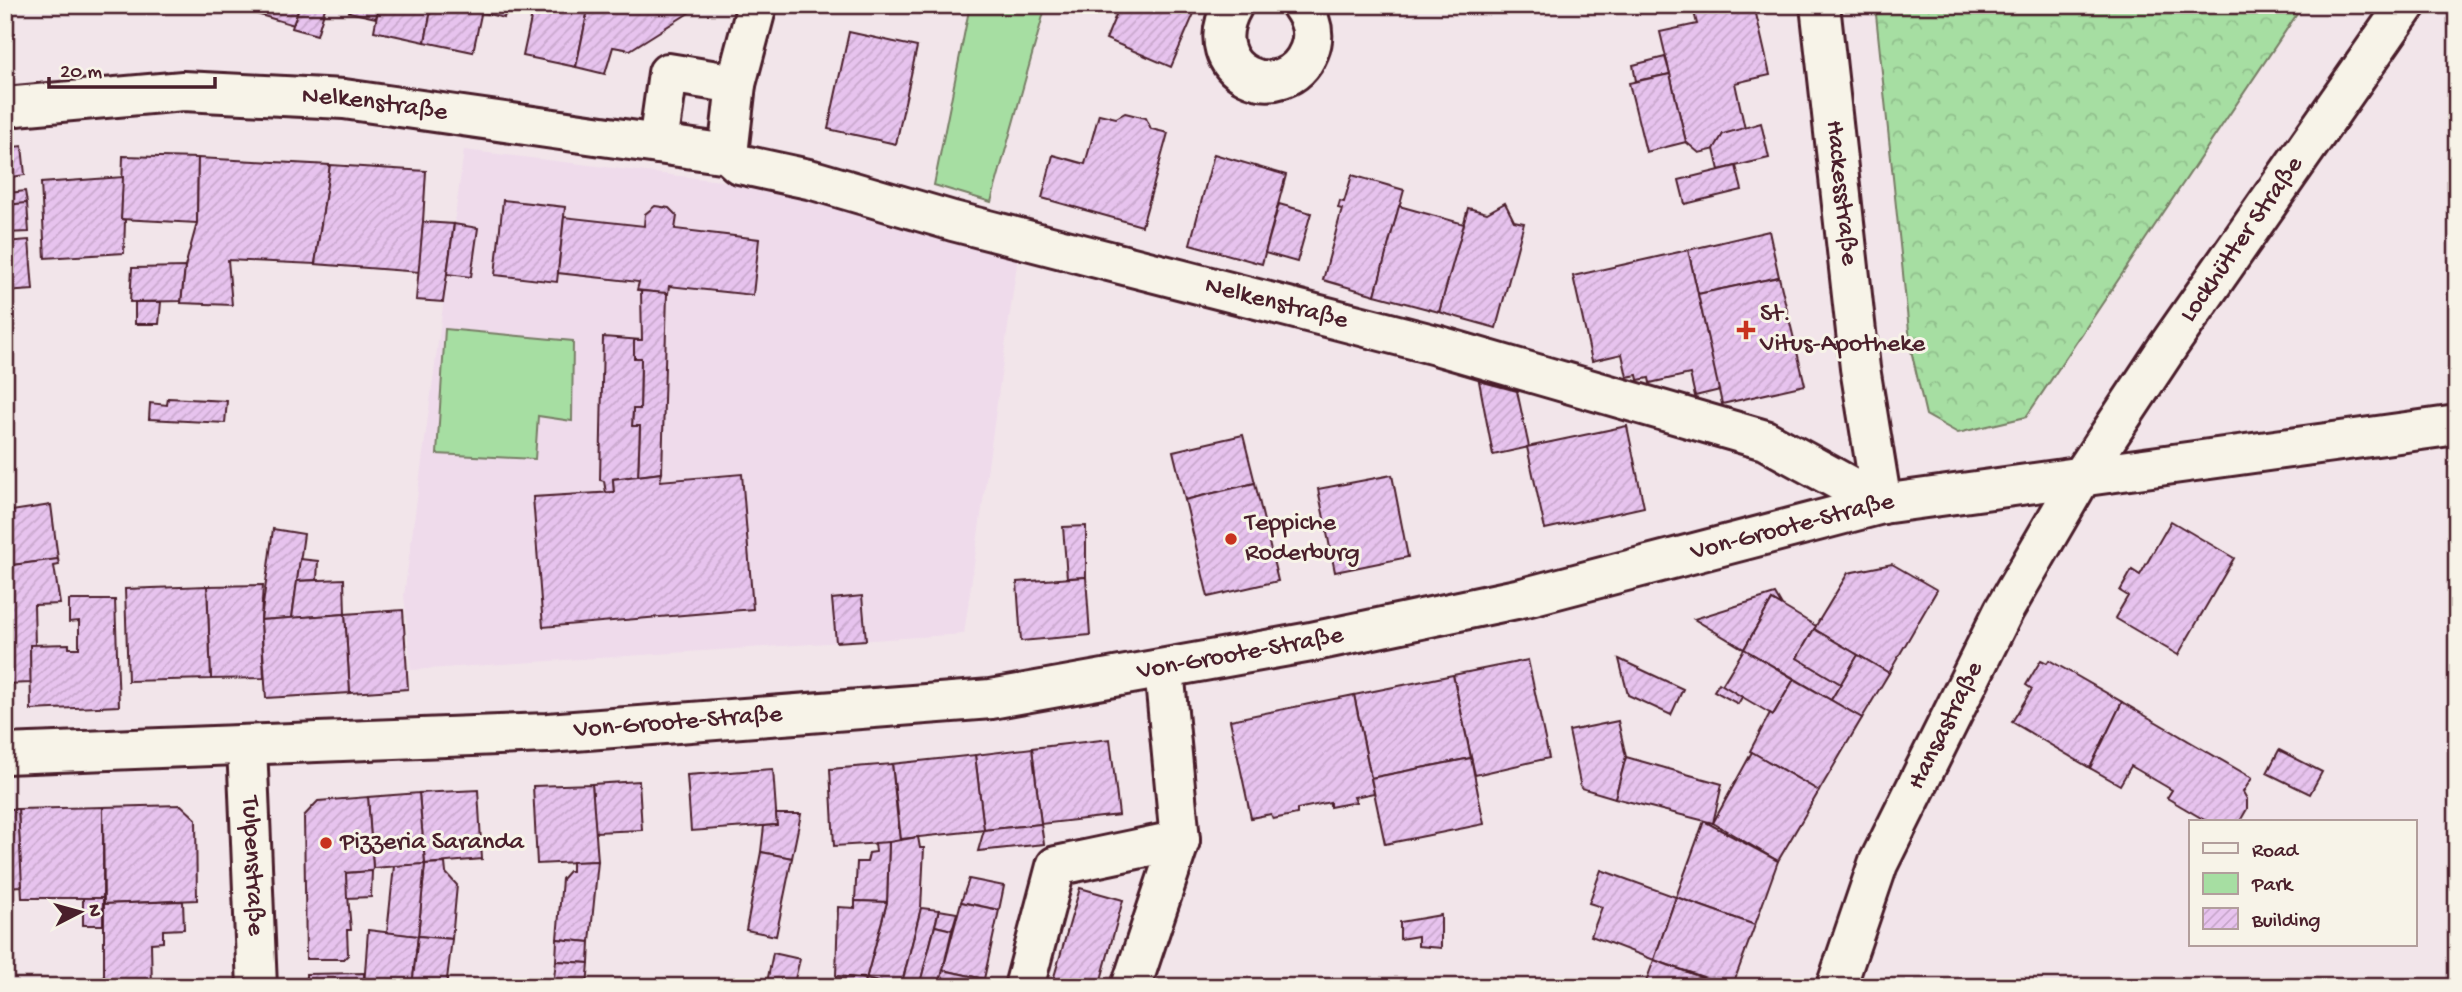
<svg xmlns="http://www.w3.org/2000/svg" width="2462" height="992" font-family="'Gochi Hand',sans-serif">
	<defs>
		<pattern id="forest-crowns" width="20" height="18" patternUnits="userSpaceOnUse" patternTransform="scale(1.75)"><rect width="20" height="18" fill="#a6dea2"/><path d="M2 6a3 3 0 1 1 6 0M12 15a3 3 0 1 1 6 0" fill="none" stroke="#90be8c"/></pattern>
		<pattern id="building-hatch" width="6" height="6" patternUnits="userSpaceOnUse" patternTransform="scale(1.75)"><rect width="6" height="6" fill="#e7c3ee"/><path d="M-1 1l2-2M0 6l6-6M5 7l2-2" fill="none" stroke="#c8a7cc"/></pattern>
	</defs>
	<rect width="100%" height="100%" fill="#f2e5ea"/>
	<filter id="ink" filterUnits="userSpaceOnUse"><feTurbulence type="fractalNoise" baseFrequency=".0143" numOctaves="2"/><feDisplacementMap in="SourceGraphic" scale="14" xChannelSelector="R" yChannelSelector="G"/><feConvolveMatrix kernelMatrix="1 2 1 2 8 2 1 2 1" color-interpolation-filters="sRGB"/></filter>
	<g filter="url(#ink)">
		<!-- built -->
		<path fill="#efdbeb" d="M464,150l281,34 273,73 -54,377 -553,36 -7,-75z"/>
		<!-- forest -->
		<path fill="url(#forest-crowns)" stroke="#787e66" stroke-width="2" d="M1875,5h428l-277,412 -68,16 -32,-18 -15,-65z"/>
		<!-- green -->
		<g fill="#a6dea2" stroke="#787e66" stroke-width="2">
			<path d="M970,5h76l-55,197 -57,-17z"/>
			<path d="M445,329l128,12 -1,80 -34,-5 -3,43 -98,-5z"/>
		</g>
		<!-- building -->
		<g fill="url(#building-hatch)" stroke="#4a1f2b" stroke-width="2">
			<path d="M252,5h48l-6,20 -44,-13z"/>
			<path d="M300,5h26l-9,30 -25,-7z"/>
			<path d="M351,5h28l-3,13 -27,-6z"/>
			<path d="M379,5h53l-7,37 -51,-11z"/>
			<path d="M432,5h51l-10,47 -48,-10z"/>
			<path d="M483,5h24l-3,13 -23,-6z"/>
			<path d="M534,5h55l-13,62 -53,-11z"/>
			<path d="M589,5h103l3,4 -65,41 -17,-3 -8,27 -29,-7z"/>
			<path d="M1120,5h73l3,4 -25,58 -65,-28z"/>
			<path d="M1722,5h32l16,70 -35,8 10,46 -22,5 -7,15 -17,4 -13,-11 -26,-110 37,-8 -3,-12z"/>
			<path d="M849,32l68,15 -21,97 -68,-15z"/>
			<path d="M1665,57l5,17 -34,7 -3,-16z"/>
			<path d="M1670,74l16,68 -40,10 -17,-69z"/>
			<path d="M1125,113l21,5 5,11 17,4 -26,93 -100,-28 11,-43 32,9 14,-50 17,4z"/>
			<path d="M1761,123l8,35 -50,12 -5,-21 9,-15z"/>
			<path d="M22,146l3,29 -20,3v-30z"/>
			<path d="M1214,154l72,21 -24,89 -72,-20z"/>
			<path d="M123,156l75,2 -1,65 -76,-4z"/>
			<path d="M198,158l132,7 -15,99 -87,-4 4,45 -51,-2 4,-36 12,-44z"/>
			<path d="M330,165l96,6 -6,101 -105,-8z"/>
			<path d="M1736,166l6,24 -57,14 -6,-24z"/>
			<path d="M1352,175l52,15 -29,105 -52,-15 19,-71 -4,-1 2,-7 4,1z"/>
			<path d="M123,177l-2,42 4,1 -1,33 -79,5 -4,-75z"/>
			<path d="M25,191l2,12 -18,2v-12z"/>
			<path d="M503,200l62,7 -8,75 -62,-7z"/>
			<path d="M27,203l2,29 -24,1v-28z"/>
			<path d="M1505,203l9,18 10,2 -28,105 -57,-16 29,-104 19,5z"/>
			<path d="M1279,204l32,9 -14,49 -32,-9z"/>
			<path d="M655,206l14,2 8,8 -2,13 84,10 -6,56 -84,-9 -1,8 -31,-4 2,-8 -81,-9 6,-56 80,9 1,-12z"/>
			<path d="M1399,206l65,18 -25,88 -64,-17z"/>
			<path d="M423,222l31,2 -11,78 -27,-2z"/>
			<path d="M454,224l24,4 -7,49 -24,-3z"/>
			<path d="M1769,231l10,46 -81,17 -10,-44z"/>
			<path d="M29,240l4,50 -28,2v-50z"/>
			<path d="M1688,250l32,140 -25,6 -5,-22 -40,9 -1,-5 -11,2 -1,-5 -10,2 -5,-23 -30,7 -19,-85z"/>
			<path d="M185,267l-4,34 -51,1 2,-34z"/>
			<path d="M1779,277l26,108 -83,19 -24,-110z"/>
			<path d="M641,291l26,2 -5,180 -24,3 2,-50h-8l1,-17h7l1,-51h-7v-18h8z"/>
			<path d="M135,302h26l-2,22h-24z"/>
			<path d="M603,337l39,3h-8v18h7l-1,51h-7l-1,17h8l-2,50 -25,3 1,13 -8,1 -2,-12 -4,-1z"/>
			<path d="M1479,381l38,10 12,56 -36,8z"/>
			<path d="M168,398l59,3 -2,22 -76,-4 1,-16 17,2z"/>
			<path d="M1627,426l17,81 -99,22 -18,-82z"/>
			<path d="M1243,435l12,48 -70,17 -12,-49z"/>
			<path d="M662,473l-2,8 82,-7 11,135 -210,18 -10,-130 81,-5 -1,-13z"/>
			<path d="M1392,475l16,82 -73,15 -17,-83z"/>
			<path d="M1255,483l23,98 -70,16 -23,-97z"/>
			<path d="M51,505l7,54 -53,7v-54z"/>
			<path d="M2171,521l63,37 -56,97 -63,-37 13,-22 -8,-5 12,-21 8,5z"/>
			<path d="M1086,526v51l-19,1 -4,-51z"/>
			<path d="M273,529l31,5 -12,84 -31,2z"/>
			<path d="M58,559l1,6 -5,1 6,38 -26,1 1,40h-5l1,38 -26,1v-118z"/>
			<path d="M300,559l18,2 -1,19 -20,1z"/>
			<path d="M1892,564l45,26 -48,83 -75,-44 34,-56z"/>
			<path d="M1086,577l4,58 -69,6 -4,-59z"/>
			<path d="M344,579l1,35 -53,4 5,-37z"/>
			<path d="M263,585l-2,33 3,60 -53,1 -4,-93z"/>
			<path d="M207,586l4,93 -83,2 -3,-92z"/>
			<path d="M1775,594l7,12 -10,-6 -28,49 -50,-30z"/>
			<path d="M862,596l4,44 -30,2 -4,-43z"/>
			<path d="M69,600h46l4,106 -88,4 -1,-65 39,-1v4h10v-27l-10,1z"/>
			<path d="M1772,600l44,26 -19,32 44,26 -10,16 -87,-51z"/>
			<path d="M403,610l5,79 -58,4 -5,-79z"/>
			<path d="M345,614l5,79 -84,5 -5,-78z"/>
			<path d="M1814,629l44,26 -17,29 -44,-26z"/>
			<path d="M1744,649l50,30 -21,36 -51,-30z"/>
			<path d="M1858,655l31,18 -27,45 -31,-18z"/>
			<path d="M1619,659l64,30 -12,26 -43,-20z"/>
			<path d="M1528,660l21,98 -74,17 -22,-100z"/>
			<path d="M2041,660l6,3 2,-3 73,42 -32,66 -78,-46 20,-33 -6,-4z"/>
			<path d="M1453,675l18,83 -100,20 -17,-83z"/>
			<path d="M1794,679l68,39 -43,73 -69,-40 20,-38 3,2z"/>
			<path d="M1719,683l23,14 -4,7 -24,-13z"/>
			<path d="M1354,695l20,98 -20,4 2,5 -26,5v-5l-33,7v5l-24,5 -2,-5 -20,4 -21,-98z"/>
			<path d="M2122,702l130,76 -9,14 4,7v10l-7,12 -32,1 -41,-24 5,-8 -41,-24 -11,19 -30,-17z"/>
			<path d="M1618,721l8,36 -11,41 -34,-10 -12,-57z"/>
			<path d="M1110,739l9,76 -78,9 -9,-76z"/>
			<path d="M1032,748l9,76 -57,6 -9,-75z"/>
			<path d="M2279,750l43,22 -12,22 -43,-21z"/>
			<path d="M1752,752l67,39 -41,70 -65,-38z"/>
			<path d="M975,755l9,75 -83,9 -9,-75z"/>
			<path d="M1626,757l96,27 -9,39 -98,-25z"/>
			<path d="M1471,758l13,66 -99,20 -14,-66z"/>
			<path d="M892,764l8,78 -66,4 -4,-77z"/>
			<path d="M773,769l4,56 -86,6 -4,-56z"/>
			<path d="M639,781l3,49 -47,2 -3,-48z"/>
			<path d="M592,784l6,77 -61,3 -4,-78z"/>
			<path d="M478,790l4,69 -57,5 -6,-71z"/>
			<path d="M419,793l6,71 -52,4 -5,-71z"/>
			<path d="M368,797l5,71 -1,3 -26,2 5,57h-4l1,25 -4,4h-38l-2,-143 14,-15z"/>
			<path d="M181,805l15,14 1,81 -93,4 -1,-97z"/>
			<path d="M103,807v91h-81l-4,-89z"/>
			<path d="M5,809h13l4,77 -17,1z"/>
			<path d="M776,814h25l-9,44 -31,-6 3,-26 13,-1z"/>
			<path d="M1704,821l74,40 -23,64 -79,-28z"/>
			<path d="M1041,824l3,20 -66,7 6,-21z"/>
			<path d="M918,837l2,11h4l-3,60 -20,79 -35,-8 21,-77 2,-60z"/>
			<path d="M889,842l-2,60 -32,-1 2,-39h10l2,-9 7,-1 -1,-9z"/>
			<path d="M761,852l31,6 -16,78 -30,-6z"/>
			<path d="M598,861l-8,81 -33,-3 5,-60 7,-8h3v-9z"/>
			<path d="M445,863l1,10 11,12 -5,54 -34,-3 7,-72z"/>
			<path d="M425,864l-7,72 -31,-3 7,-67z"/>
			<path d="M1601,870l75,27 -22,63 -63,-24 11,-29 -13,-4z"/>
			<path d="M372,871l-1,26 -24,1 -1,-25z"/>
			<path d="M969,879l35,7 -5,24 -38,-8z"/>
			<path d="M1080,888l43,12 -24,87h-48z"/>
			<path d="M1676,897l79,28 -23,62 -78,-27z"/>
			<rect x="83" y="898" width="20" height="27"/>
			<path d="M183,901l1,28 -21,1v12l-12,1 1,44h-48v-83z"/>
			<path d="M855,901l32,1 -21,77 -30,-3 2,-69 17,1z"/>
			<path d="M961,902l38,8 -15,69 -41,-9z"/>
			<path d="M921,908l18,2 -20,77h-18z"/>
			<path d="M939,910l18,3 -5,17 -17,-4z"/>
			<path d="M1441,915v33l-23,-2v-10l-18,3v-17z"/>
			<path d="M935,926l17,4 -13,57h-20z"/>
			<path d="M368,930l50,6 -6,51h-48z"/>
			<path d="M418,936l34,3 -6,48h-34z"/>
			<path d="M557,939l33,3 -1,21 -33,-2z"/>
			<path d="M773,953l27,6 -7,28h-27z"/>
			<path d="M1654,960l74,27h-84z"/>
			<path d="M556,961l33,2 -2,24h-34z"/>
			<path d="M943,970l41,9 -2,8h-43z"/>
			<path d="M364,973v14h-58v-13z"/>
			<path d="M836,976l30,3 -2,8h-29z"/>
			<path d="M866,979l30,8h-32z"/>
		</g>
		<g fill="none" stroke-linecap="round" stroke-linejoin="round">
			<!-- minor casing -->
			<g stroke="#4a1f2b" stroke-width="44">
				<g id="minor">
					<path d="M1233,5c-39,68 52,105 76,46 7,-17 2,-32 -8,-46"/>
					<path id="s1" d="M1820,5l40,363 22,136"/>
					<path id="s2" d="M5,107l178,-16 161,8 384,55 11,10 74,16 140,41 483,124 329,95 117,64"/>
					<path d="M658,144l10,-71 68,11"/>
					<path d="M728,154l8,-70 21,-79"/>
					<path id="s3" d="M247,745l10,242"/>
					<path id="s4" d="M5,754l543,-21 443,-34 320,-57 215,-45 356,-93 575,-79"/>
					<path d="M1024,987l32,-121 124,-26"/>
					<path d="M1131,987l49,-147 -16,-171"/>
					<path id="s5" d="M1836,987l42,-123 126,-254 78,-134 87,-131 237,-340"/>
				</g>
			</g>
			<!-- minor -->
			<use href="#minor" stroke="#f7f3e8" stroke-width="38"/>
		</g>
	</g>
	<!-- markers -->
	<g fill="#c8321e" stroke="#f7f3e8" stroke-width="2.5">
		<path d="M1742.5 319.5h7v7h7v7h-7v7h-7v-7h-7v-7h7z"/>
		<circle cx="1231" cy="539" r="7"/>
		<circle cx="326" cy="843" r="7"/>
	</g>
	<g text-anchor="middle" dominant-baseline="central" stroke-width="6" stroke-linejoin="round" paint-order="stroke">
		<!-- street labels -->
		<g font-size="26" fill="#4a1f2b" stroke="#f7f3e8">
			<text stroke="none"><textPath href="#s2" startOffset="371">Nelkenstraße</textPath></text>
			<text stroke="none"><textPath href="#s1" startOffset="189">Hackesstraße</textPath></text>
			<text stroke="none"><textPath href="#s5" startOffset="854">Lockhütter Straße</textPath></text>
			<text stroke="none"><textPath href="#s2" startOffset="1298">Nelkenstraße</textPath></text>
			<text stroke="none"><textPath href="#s4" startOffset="1808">Von-Groote-Straße</textPath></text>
			<text stroke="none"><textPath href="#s4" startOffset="1241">Von-Groote-Straße</textPath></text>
			<text stroke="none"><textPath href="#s4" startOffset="674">Von-Groote-Straße</textPath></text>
			<text stroke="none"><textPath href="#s5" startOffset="284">Hansastraße</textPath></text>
			<text stroke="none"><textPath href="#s3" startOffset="121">Tulpenstraße</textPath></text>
		</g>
		<!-- poi labels -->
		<g font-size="26" fill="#4a1f2b" stroke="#f7f3e8" text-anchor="start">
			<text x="1760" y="315">St.<tspan x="1760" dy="30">Vitus-Apotheke</tspan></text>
			<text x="1245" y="524">Teppiche<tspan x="1245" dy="30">Roderburg</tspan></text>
			<text x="340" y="843">Pizzeria Saranda</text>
		</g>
	</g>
	<!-- margin -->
	<rect width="2462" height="992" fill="none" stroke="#f7f3e8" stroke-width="28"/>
	<rect x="14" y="14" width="2434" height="964" fill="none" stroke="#4a1f2b" stroke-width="2.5" filter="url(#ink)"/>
	<!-- legend -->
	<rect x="2189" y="820" width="228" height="126" fill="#f7f3e8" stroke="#b29e9c" stroke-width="2"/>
	<rect x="2203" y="843" width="35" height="10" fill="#f7f3e8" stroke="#b29e9c" stroke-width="2"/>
	<text x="2252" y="856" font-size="21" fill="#4a1f2b">Road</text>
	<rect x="2203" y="873" width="35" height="21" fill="#a6dea2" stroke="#b29e9c" stroke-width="2"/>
	<text x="2252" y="890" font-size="21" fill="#4a1f2b">Park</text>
	<rect x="2203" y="908" width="35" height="21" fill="url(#building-hatch)" stroke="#b29e9c" stroke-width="2"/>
	<text x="2252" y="926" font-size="21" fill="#4a1f2b">Building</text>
	<!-- north arrow -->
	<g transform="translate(80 912) rotate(84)" stroke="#f7f3e8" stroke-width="5" paint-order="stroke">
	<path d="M0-5L12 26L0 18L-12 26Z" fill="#4a1f2b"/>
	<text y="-10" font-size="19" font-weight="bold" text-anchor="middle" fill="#4a1f2b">N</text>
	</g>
	<!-- scale -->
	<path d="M49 77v10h166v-10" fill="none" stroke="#4a1f2b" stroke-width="3.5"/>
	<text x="60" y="77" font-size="21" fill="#4a1f2b" stroke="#f7f3e8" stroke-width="5" paint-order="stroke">20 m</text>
</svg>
